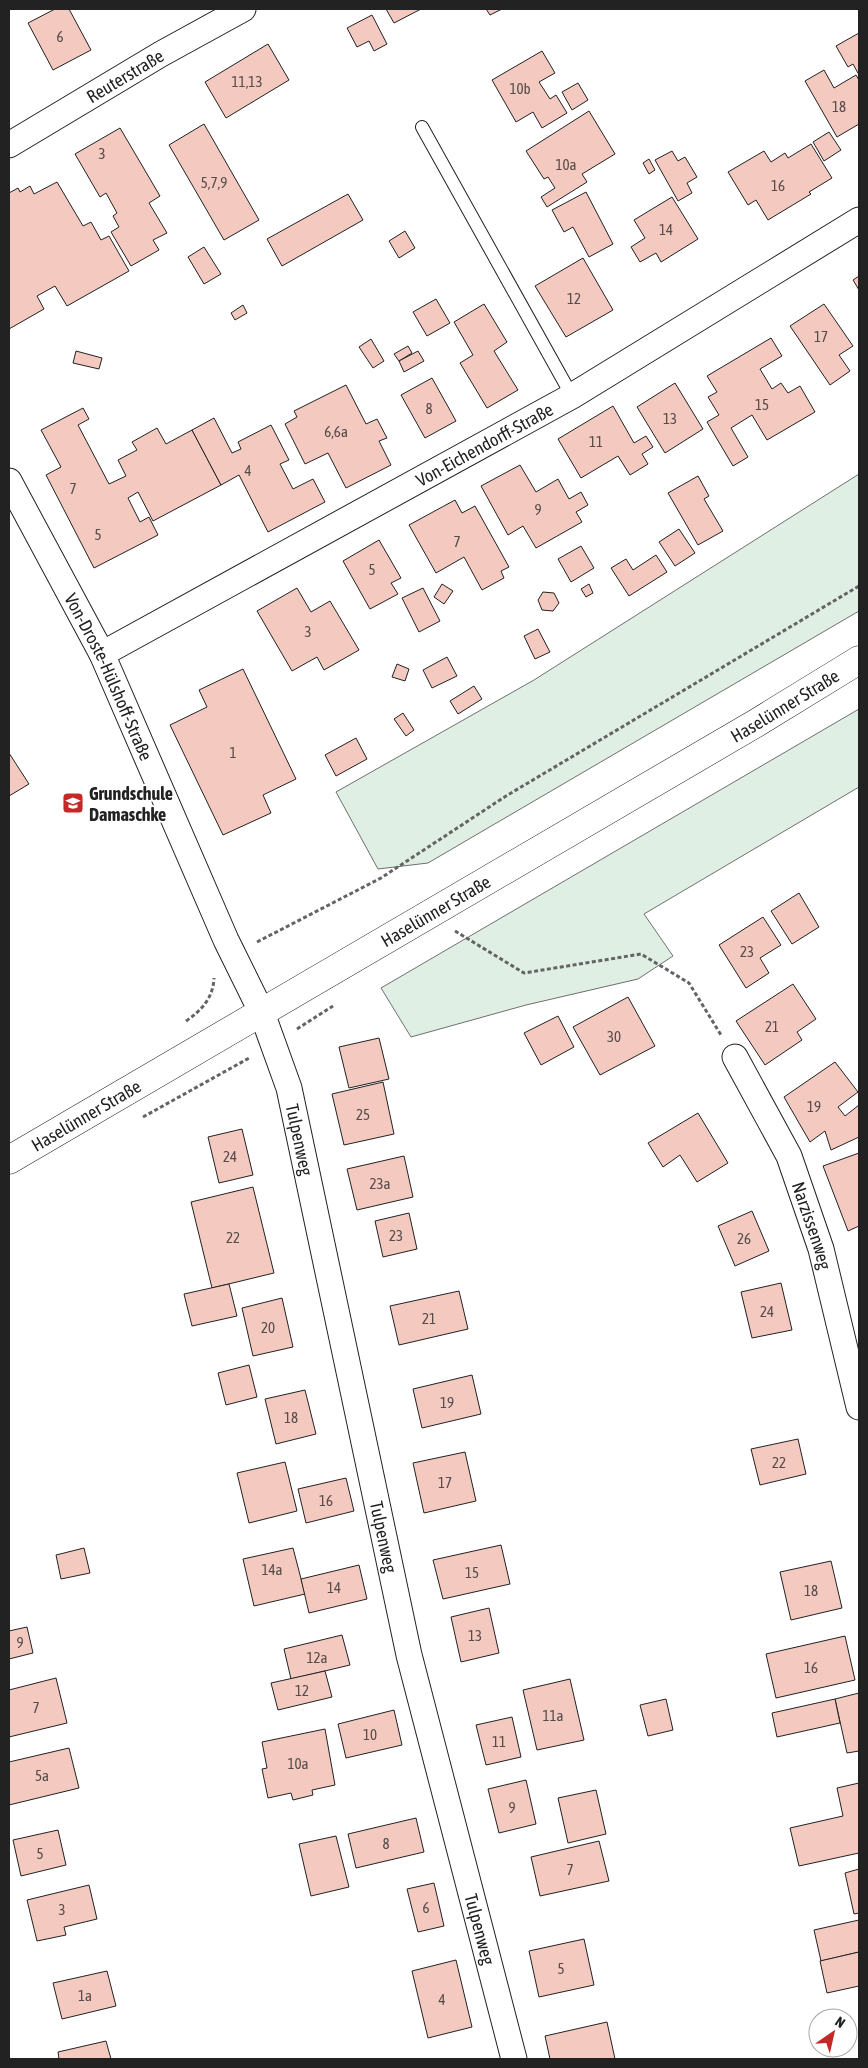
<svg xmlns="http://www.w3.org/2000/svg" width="868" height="2068" font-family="'Asap Condensed',sans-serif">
	<rect width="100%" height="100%" fill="#fff"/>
	<!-- green -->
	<g fill="#e0efe3" stroke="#6f6f6f">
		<path d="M859,474v137l-431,252 -50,6 -42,-77 198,-112z"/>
		<path d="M859,709v78l-215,127 29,42 -35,23 -112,26 -115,32 -30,-49z"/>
	</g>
	<!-- building -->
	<g fill="#f3c9c0" stroke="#222">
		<path d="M55,9h14l22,41 -38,20 -25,-47z"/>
		<path d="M386,9h35l-27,14z"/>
		<path d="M486,9h16l-12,6z"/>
		<path d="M372,15l15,29 -13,7 -5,-10 -12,6 -10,-19z"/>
		<path d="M859,33v42l-6,-11 -5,3 -12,-21z"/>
		<path d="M268,44l21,36 -63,38 -21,-36z"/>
		<path d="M542,51l13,22 -16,9 11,17 6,-4 11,18 -25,15 -9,-16 -17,10 -24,-42z"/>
		<path d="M824,70l10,18 22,-13 3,5v44l-22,13 -32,-56z"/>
		<path d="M578,83l10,17 -16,10 -10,-18z"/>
		<path d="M589,111l26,43 -33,20 5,8 -40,25 -6,-10 14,-9 -7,-11 -4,2 -18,-28z"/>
		<path d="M204,124l55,96 -35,20 -55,-95z"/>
		<path d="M120,128l40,68 -11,7 18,30 -14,7 6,10 -28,16 -20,-34 8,-5 -6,-11 4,-3 -11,-20 -6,4 -25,-43z"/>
		<path d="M829,132l12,18 -17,11 -11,-19z"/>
		<path d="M811,144l21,34 -23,14 2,2 -43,26 -12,-20 -8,5 -20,-33 36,-21 7,11 14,-9 3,5z"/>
		<path d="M672,151l6,10 7,-4 12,20 -10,6 5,10 -14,8 -23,-41z"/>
		<path d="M649,159l6,11 -6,4 -6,-11z"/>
		<path d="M57,182l26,44 8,-4 10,18 8,-4 20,35 -62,35 -12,-20 -18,10 7,13 -35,20v-136l9,-5 2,4 10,-6 4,8z"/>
		<path d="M586,192l27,52 -24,13 -16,-30 -9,5 -12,-22z"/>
		<path d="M348,194l15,26 -81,46 -15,-27z"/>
		<path d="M672,197l26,42 -37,23 -5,-9 -16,9 -9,-15 14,-9 -11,-18z"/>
		<path d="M405,231l10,17 -16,10 -10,-17z"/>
		<path d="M204,247l17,27 -17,10 -16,-27z"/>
		<path d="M583,258l30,52 -47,27 -31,-51z"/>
		<path d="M859,276v14l-6,-10z"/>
		<path d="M436,299l14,24 -23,13 -14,-24z"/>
		<path d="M484,304l23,38 -13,9 24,39 -31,18 -27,-45 13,-8 -19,-33z"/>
		<path d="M824,304l29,42 -14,9 11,16 -20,14 -40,-59z"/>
		<path d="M243,305l4,8 -12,7 -4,-7z"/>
		<path d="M771,338l11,18 -22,13 12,20 9,-6 7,10 12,-7 15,26 -48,28 -15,-25 -21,13 17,29 -15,9 -26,-44 12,-7 -11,-18 9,-5 -10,-16z"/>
		<path d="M371,339l13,22 -11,7 -14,-21z"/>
		<path d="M408,346l4,7 -13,8 -5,-7z"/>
		<path d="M76,351l26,7 -3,11 -26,-6z"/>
		<path d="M418,351l6,10 -20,11 -5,-11z"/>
		<path d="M432,378l24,43 -31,17 -24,-43z"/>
		<path d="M675,383l28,46 -38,24 -28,-46z"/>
		<path d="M346,385l20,39 11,-5 10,19 -8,3 12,24 -45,23 -18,-35 -23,11 -20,-40 12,-7 -3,-6z"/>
		<path d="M613,406l21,37 12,-7 7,11 -11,7 6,10 -18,11 -12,-19 -37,22 -23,-39z"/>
		<path d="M83,408l6,11 -11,6 31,59 17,-8 -8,-16 19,-10 -5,-8 25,-14 9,16 26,-14 29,55 -68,36 -15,-29 -10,6 12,24 9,-5 9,18 -64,33 -48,-93 15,-8 -20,-37z"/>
		<path d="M214,418l18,35 9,-4 -3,-7 33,-17 18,35 -9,4 13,25 20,-10 12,23 -57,30 -29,-57 -18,10 -29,-55z"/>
		<path d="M520,465l16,27 22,-13 11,20 12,-7 7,13 -12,7 6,10 -46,26 -13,-22 -15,9 -27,-49z"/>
		<path d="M698,476l11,20 -5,3 19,32 -25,14 -30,-52z"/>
		<path d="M455,500l7,13 13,-7 34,61 -8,4 3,7 -22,12 -18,-33 -28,16 -27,-48z"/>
		<path d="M679,529l16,24 -20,13 -16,-24z"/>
		<path d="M379,540l22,38 -10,5 7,11 -28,15 -27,-48z"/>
		<path d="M581,546l13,22 -23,14 -13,-23z"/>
		<path d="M656,555l11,17 -38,24 -18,-28 15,-9 7,11z"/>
		<path d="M442,584l11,7 -9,13 -10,-7z"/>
		<path d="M589,584l4,9 -7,4 -5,-8z"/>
		<path d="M297,588l14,24 19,-11 29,49 -35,20 -7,-13 -25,14 -35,-60z"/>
		<path d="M423,588l17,33 -21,11 -17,-34z"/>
		<path d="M543,592l11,1 5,10 -6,8 -11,-1 -4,-10z"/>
		<path d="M538,629l12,23 -15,7 -11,-23z"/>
		<path d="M447,657l10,19 -25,12 -9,-18z"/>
		<path d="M397,664l12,5 -4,12 -13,-4z"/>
		<path d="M243,669l53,110 -33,16 8,18 -48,22 -53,-110 37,-18 -8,-17z"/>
		<path d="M474,686l8,13 -24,15 -8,-13z"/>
		<path d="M403,713l11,17 -8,6 -12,-17z"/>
		<path d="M356,738l11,21 -31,17 -11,-21z"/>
		<path d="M9,753l20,31 -20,12z"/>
		<path d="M799,893l20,34 -27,17 -21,-33z"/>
		<path d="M763,917l18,28 -21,13 9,15 -23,15 -27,-43z"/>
		<path d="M793,984l23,35 -19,13 5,8 -37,25 -29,-44z"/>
		<path d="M628,997l27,49 -55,29 -27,-48z"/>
		<path d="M558,1016l16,31 -33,18 -17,-32z"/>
		<path d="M379,1038l10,41 -40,9 -10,-41z"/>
		<path d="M835,1062l23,30 -20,15 7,9 14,-11v32l-28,13 -6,-19 -15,11 -26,-45z"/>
		<path d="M383,1082l11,52 -50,11 -12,-51z"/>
		<path d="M698,1113l30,50 -31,19 -17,-27 -17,12 -15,-24z"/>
		<path d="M242,1129l11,46 -34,8 -11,-46z"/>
		<path d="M859,1153v73l-11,5 -25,-65z"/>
		<path d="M404,1156l9,41 -56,13 -10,-41z"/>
		<path d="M253,1187l21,86 -62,15 -21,-86z"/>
		<path d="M752,1211l17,40 -34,15 -17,-40z"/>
		<path d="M409,1213l8,36 -34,8 -8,-36z"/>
		<path d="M781,1283l11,47 -40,8 -11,-46z"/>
		<path d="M229,1284l8,32 -45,10 -8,-32z"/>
		<path d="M459,1291l9,38 -69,16 -9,-39z"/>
		<path d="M282,1298l11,49 -40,9 -11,-48z"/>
		<path d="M249,1365l8,32 -31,8 -8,-32z"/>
		<path d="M472,1375l9,39 -59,14 -9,-39z"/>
		<path d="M305,1390l11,44 -40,10 -11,-45z"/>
		<path d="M798,1439l8,35 -46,11 -9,-36z"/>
		<path d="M465,1452l11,49 -52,12 -11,-50z"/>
		<path d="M285,1462l12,49 -48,12 -12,-50z"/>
		<path d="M346,1478l8,33 -48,12 -8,-34z"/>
		<path d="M501,1545l9,39 -67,15 -10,-39z"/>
		<path d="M84,1548l6,25 -29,6 -5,-24z"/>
		<path d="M293,1548l12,46 -51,12 -11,-47z"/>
		<path d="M831,1561l11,47 -51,12 -11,-48z"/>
		<path d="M359,1565l8,34 -58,14 -8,-34z"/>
		<path d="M489,1608l10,45 -38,9 -10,-45z"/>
		<path d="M27,1627l6,26 -24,6v-28z"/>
		<path d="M342,1635l8,30 -59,14 -7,-30z"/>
		<path d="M845,1636l10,44 -79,18 -10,-44z"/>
		<path d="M325,1671l7,26 -54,13 -7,-27z"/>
		<path d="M56,1678l11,45 -58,14v-47z"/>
		<path d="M570,1679l14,61 -47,10 -14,-60z"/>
		<path d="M859,1693v58l-12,2 -12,-54z"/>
		<path d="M666,1699l7,31 -25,6 -8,-31z"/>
		<path d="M835,1699l5,24 -63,14 -5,-24z"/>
		<path d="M394,1710l8,35 -56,13 -8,-34z"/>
		<path d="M512,1717l9,40 -35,8 -10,-40z"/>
		<path d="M325,1729l10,56 -23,5 1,5 -20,5 -2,-7 -23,5 -6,-29 5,-1 -5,-26z"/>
		<path d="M69,1748l10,40 -70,17v-43z"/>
		<path d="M526,1780l10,44 -37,9 -11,-44z"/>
		<path d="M859,1783v70l-60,13 -9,-38 53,-12 -6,-28z"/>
		<path d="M596,1790l10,44 -38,9 -10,-45z"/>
		<path d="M416,1818l8,34 -68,16 -8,-34z"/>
		<path d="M58,1830l8,35 -45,11 -8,-36z"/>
		<path d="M336,1836l13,51 -38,9 -12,-52z"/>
		<path d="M599,1841l10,40 -69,15 -9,-39z"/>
		<path d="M859,1869v44l-5,1 -9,-41z"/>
		<path d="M434,1883l10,43 -26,6 -11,-43z"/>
		<path d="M89,1885l8,34 -33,8 2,8 -29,6 -10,-41z"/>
		<path d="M859,1920v32l-38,9 -7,-31z"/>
		<path d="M584,1939l10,46 -55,12 -10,-46z"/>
		<path d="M859,1952v34l-32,7 -7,-32z"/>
		<path d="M456,1960l16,67 -44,11 -16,-67z"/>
		<path d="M107,1971l9,35 -54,13 -9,-36z"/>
		<path d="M607,2022l8,37h-65l-5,-23z"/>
		<path d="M106,2041l5,18h-52l-1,-7z"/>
	</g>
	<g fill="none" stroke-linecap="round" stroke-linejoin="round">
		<!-- lane casing -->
		<g stroke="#222" stroke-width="14">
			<path id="lane" d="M422,127l150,269"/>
		</g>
		<!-- street casing -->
		<g stroke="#222" stroke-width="27">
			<g id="street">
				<path id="s1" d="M9,145l152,-91 82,-45"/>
				<path id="s2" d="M9,481l93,173 124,286 36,73 27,75 120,567 105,404"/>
				<path id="s3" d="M102,654l470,-258 287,-176"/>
				<path id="s4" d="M735,1057l54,99 32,93 38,158"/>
			</g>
		</g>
		<!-- secondary casing -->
		<g stroke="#222" stroke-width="29">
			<g id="secondary">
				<path id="s5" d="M9,1160l749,-438 101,-62"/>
			</g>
		</g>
		<!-- path -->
		<g stroke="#646464" stroke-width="3" stroke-dasharray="4 2.5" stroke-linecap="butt">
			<path d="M455,931l69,42 117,-19 48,29 32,52"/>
			<path d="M257,942l124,-64 125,-82 353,-210"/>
			<path d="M186,1021c16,-11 27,-23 28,-43"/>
			<path d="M297,1029l36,-23"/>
			<path d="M143,1117l108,-60"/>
		</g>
		<!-- lane -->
		<use href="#lane" stroke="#fff" stroke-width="12"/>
		<!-- street -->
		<use href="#street" stroke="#fff" stroke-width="25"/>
		<!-- secondary -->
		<use href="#secondary" stroke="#fff" stroke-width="28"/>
	</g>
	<!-- icons -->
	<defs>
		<g id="school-square" transform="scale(1.125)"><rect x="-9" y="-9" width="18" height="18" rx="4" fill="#c62828" stroke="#fff"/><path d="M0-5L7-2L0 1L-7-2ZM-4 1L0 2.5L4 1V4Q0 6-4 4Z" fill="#fff"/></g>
	</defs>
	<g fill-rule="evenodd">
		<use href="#school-square" x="73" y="803"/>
	</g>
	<g text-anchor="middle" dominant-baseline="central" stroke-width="4" stroke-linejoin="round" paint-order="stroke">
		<!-- number labels -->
		<g font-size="15" fill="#564c4a">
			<text x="60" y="36">6</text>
			<text x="247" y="81">11,13</text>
			<text x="520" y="88">10b</text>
			<text x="839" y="106">18</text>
			<text x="102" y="153">3</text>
			<text x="566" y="164">10a</text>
			<text x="214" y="182">5,7,9</text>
			<text x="778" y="185">16</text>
			<text x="666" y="229">14</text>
			<text x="574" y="298">12</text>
			<text x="821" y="336">17</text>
			<text x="762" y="404">15</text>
			<text x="429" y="408">8</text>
			<text x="670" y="418">13</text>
			<text x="336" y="431">6,6a</text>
			<text x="596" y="441">11</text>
			<text x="248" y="470">4</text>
			<text x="73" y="488">7</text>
			<text x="538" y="509">9</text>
			<text x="98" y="534">5</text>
			<text x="457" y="541">7</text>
			<text x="372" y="569">5</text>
			<text x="308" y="631">3</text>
			<text x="233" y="752">1</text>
			<text x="747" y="951">23</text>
			<text x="772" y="1026">21</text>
			<text x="614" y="1036">30</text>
			<text x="814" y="1106">19</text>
			<text x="363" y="1114">25</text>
			<text x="230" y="1156">24</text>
			<text x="380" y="1183">23a</text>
			<text x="396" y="1235">23</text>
			<text x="233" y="1237">22</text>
			<text x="744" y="1238">26</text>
			<text x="767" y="1311">24</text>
			<text x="429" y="1318">21</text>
			<text x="268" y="1327">20</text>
			<text x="447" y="1402">19</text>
			<text x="291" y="1417">18</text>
			<text x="779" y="1462">22</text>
			<text x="445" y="1482">17</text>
			<text x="326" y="1500">16</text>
			<text x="272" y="1569">14a</text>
			<text x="472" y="1572">15</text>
			<text x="334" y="1587">14</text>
			<text x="811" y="1590">18</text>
			<text x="475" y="1635">13</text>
			<text x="20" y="1642">9</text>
			<text x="317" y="1657">12a</text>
			<text x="811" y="1667">16</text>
			<text x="302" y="1690">12</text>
			<text x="36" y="1707">7</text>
			<text x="553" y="1715">11a</text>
			<text x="370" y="1734">10</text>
			<text x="499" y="1741">11</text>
			<text x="298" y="1763">10a</text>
			<text x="42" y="1775">5a</text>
			<text x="512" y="1807">9</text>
			<text x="386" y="1843">8</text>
			<text x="40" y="1853">5</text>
			<text x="570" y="1869">7</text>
			<text x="426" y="1907">6</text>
			<text x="62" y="1909">3</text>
			<text x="561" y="1968">5</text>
			<text x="85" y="1995">1a</text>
			<text x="442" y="1999">4</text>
		</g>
		<!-- street labels -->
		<g font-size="18" fill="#222" stroke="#fff">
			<text stroke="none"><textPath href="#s1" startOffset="135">Reuterstraße</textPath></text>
			<text stroke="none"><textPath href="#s3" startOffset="436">Von-Eichendorff-Straße</textPath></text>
			<text stroke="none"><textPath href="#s2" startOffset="220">Von-Droste-Hülshoff-Straße</textPath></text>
			<text stroke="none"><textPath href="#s5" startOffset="899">Haselünner Straße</textPath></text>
			<text stroke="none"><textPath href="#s5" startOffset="494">Haselünner Straße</textPath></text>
			<text stroke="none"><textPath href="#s5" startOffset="89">Haselünner Straße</textPath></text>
			<text stroke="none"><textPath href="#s2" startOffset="722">Tulpenweg</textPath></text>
			<text stroke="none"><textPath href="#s4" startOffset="186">Narzissenweg</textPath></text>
			<text stroke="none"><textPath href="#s2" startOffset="1128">Tulpenweg</textPath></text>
			<text stroke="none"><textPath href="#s2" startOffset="1532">Tulpenweg</textPath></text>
		</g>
		<!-- poi labels -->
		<g font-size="18" font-weight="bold" fill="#222" stroke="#fff" text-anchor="start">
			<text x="89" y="793">Grundschule<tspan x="89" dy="21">Damaschke</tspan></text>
		</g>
	</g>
	<!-- border -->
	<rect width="868" height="2068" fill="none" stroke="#222222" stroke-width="20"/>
	<!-- north arrow -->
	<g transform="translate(833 2033) rotate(34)"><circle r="24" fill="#ffffff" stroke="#a7a7a7"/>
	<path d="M0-4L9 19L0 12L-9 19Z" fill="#c62828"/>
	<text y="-8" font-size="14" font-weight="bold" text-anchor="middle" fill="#222222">N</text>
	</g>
</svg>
